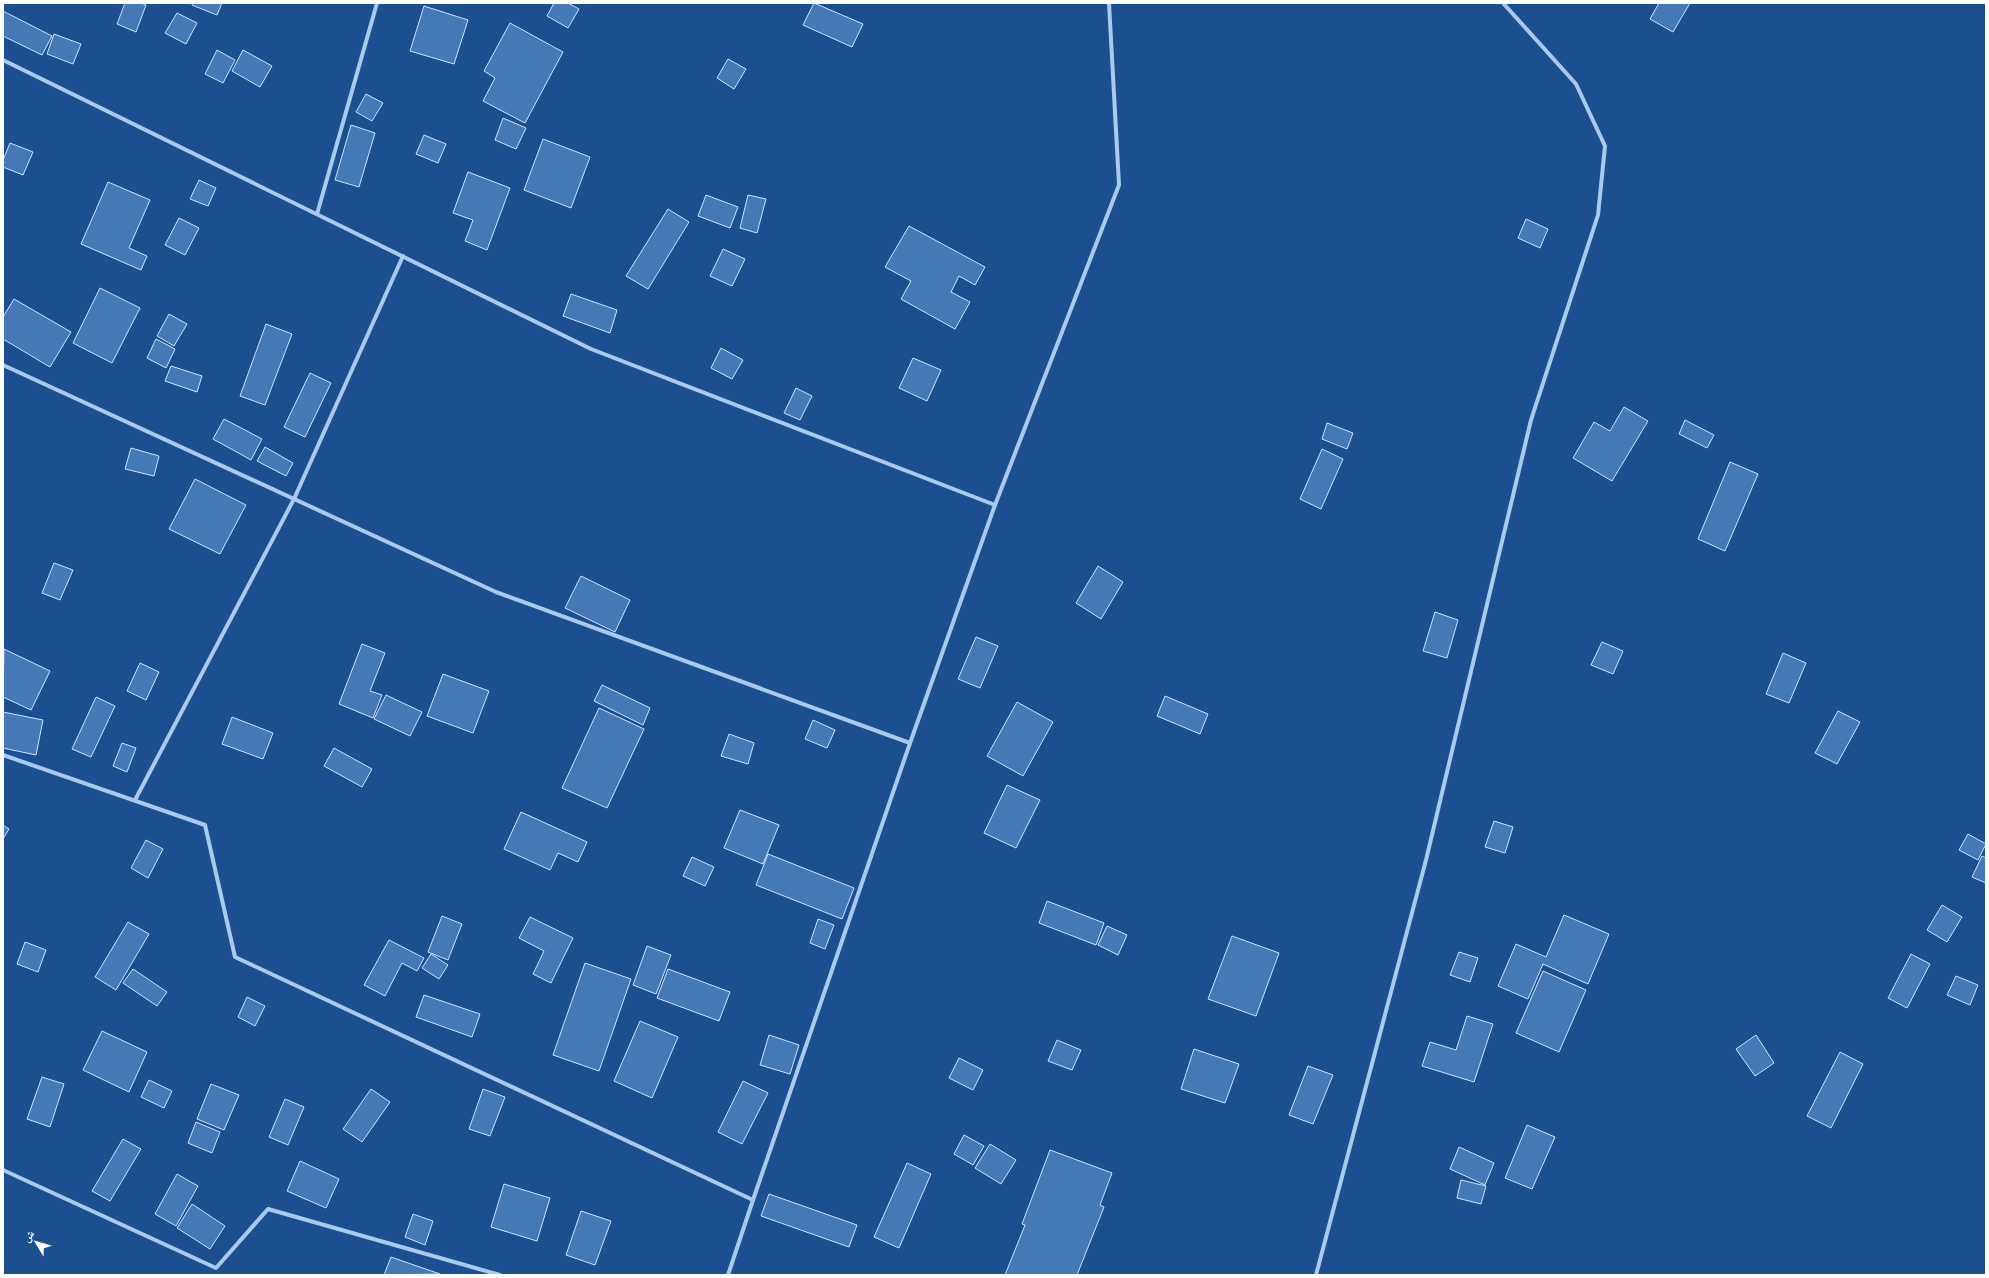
<svg xmlns="http://www.w3.org/2000/svg" width="1989" height="1278" font-family="'Roboto Condensed','Noto Naskh Arabic',sans-serif">
	<rect width="100%" height="100%" fill="#1b4f8f"/>
	<!-- building -->
	<g fill="#4478b7" stroke="#cfe3fa">
		<path d="M125,3h16l5,2 -10,27 -19,-8z"/>
		<path d="M192,3h30l-5,12 -25,-10z"/>
		<path d="M554,3h14l11,6 -11,19 -21,-12z"/>
		<path d="M814,3l49,21 -11,23 -49,-22z"/>
		<path d="M1659,3h31l-17,29 -23,-13z"/>
		<path d="M424,6l44,14 -14,44 -44,-13z"/>
		<path d="M3,11l49,25 -10,19 -39,-19z"/>
		<path d="M177,13l20,10 -11,21 -21,-11z"/>
		<path d="M510,23l53,29 -38,71 -42,-22 12,-23 -11,-7z"/>
		<path d="M54,34l27,10 -8,20 -26,-10z"/>
		<path d="M217,50l18,10 -12,23 -18,-9z"/>
		<path d="M243,50l29,16 -12,21 -28,-16z"/>
		<path d="M728,59l18,10 -12,20 -17,-11z"/>
		<path d="M366,94l17,9 -11,18 -16,-9z"/>
		<path d="M503,118l23,10 -10,21 -21,-9z"/>
		<path d="M351,125l24,8 -16,54 -24,-7z"/>
		<path d="M424,135l22,9 -8,19 -22,-9z"/>
		<path d="M543,139l47,18 -19,51 -47,-18z"/>
		<path d="M10,143l23,9 -10,23 -20,-8v-7z"/>
		<path d="M468,172l42,16 -23,62 -22,-9 8,-21 -20,-7z"/>
		<path d="M199,180l17,8 -8,18 -18,-7z"/>
		<path d="M108,182l42,18 -21,48 18,8 -6,14 -60,-26z"/>
		<path d="M706,195l32,12 -8,21 -32,-12z"/>
		<path d="M748,195l18,4 -9,34 -17,-5z"/>
		<path d="M668,209l21,13 -41,67 -22,-13z"/>
		<path d="M179,218l20,10 -14,27 -20,-10z"/>
		<path d="M1526,219l22,10 -8,19 -22,-10z"/>
		<path d="M909,226l76,41 -10,18 -16,-9 -8,16 19,10 -15,27 -54,-30 10,-18 -26,-14z"/>
		<path d="M723,249l22,10 -13,27 -22,-10z"/>
		<path d="M100,288l40,20 -28,55 -39,-20z"/>
		<path d="M571,294l46,16 -7,23 -47,-17z"/>
		<path d="M14,299l57,33 -21,35 -47,-28v-22z"/>
		<path d="M169,314l18,10 -13,22 -17,-10z"/>
		<path d="M266,324l26,10 -27,71 -25,-9z"/>
		<path d="M156,339l19,10 -9,19 -19,-10z"/>
		<path d="M721,348l22,12 -11,19 -21,-11z"/>
		<path d="M913,358l28,12 -14,31 -28,-13z"/>
		<path d="M171,366l31,10 -5,16 -32,-11z"/>
		<path d="M310,373l21,10 -26,54 -21,-10z"/>
		<path d="M796,388l16,8 -12,24 -16,-7z"/>
		<path d="M1624,407l24,14 -36,60 -39,-23 21,-36 16,9z"/>
		<path d="M224,419l38,20 -11,21 -38,-21z"/>
		<path d="M1685,420l29,15 -7,13 -28,-14z"/>
		<path d="M1327,423l26,10 -6,16 -25,-10z"/>
		<path d="M265,447l28,16 -7,13 -29,-15z"/>
		<path d="M131,448l28,8 -5,20 -29,-7z"/>
		<path d="M1322,449l21,10 -22,50 -21,-10z"/>
		<path d="M1730,462l28,12 -33,77 -27,-12z"/>
		<path d="M195,479l51,26 -26,49 -51,-25z"/>
		<path d="M54,563l19,7 -13,30 -18,-7z"/>
		<path d="M1098,566l25,16 -22,37 -25,-16z"/>
		<path d="M581,576l49,24 -15,32 -50,-24z"/>
		<path d="M1435,612l23,8 -11,38 -24,-7z"/>
		<path d="M976,637l22,9 -18,42 -22,-9z"/>
		<path d="M1602,642l21,9 -10,23 -22,-9z"/>
		<path d="M362,644l23,9 -15,38 12,4 -9,23 -34,-14z"/>
		<path d="M4,649l46,22 -19,39 -28,-13z"/>
		<path d="M1783,653l23,10 -17,40 -23,-9z"/>
		<path d="M140,663l19,9 -13,28 -19,-9z"/>
		<path d="M443,674l46,17 -16,42 -46,-17z"/>
		<path d="M602,685l48,23 -7,17 -49,-24z"/>
		<path d="M386,695l36,17 -12,24 -36,-17z"/>
		<path d="M1165,696l43,18 -8,20 -43,-18z"/>
		<path d="M96,697l19,9 -24,51 -19,-8z"/>
		<path d="M1017,702l36,20 -30,54 -36,-20z"/>
		<path d="M599,708l45,21 -37,79 -45,-20z"/>
		<path d="M1838,711l22,11 -23,42 -22,-11z"/>
		<path d="M3,712l40,8 -7,35 -33,-7z"/>
		<path d="M232,717l41,16 -10,26 -41,-15z"/>
		<path d="M813,720l22,10 -8,18 -22,-9z"/>
		<path d="M729,734l25,9 -6,21 -27,-8z"/>
		<path d="M122,743l14,5 -9,24 -14,-6z"/>
		<path d="M334,748l38,21 -10,18 -38,-21z"/>
		<path d="M1007,785l33,15 -24,48 -32,-15z"/>
		<path d="M740,810l39,15 -16,39 -39,-16z"/>
		<path d="M521,812l66,30 -9,20 -20,-9 -8,17 -46,-21z"/>
		<path d="M1494,821l19,6 -8,26 -20,-6z"/>
		<path d="M3,825l6,4 -6,10z"/>
		<path d="M1968,834l18,10 -8,16 -19,-10z"/>
		<path d="M146,840l17,9 -15,29 -17,-10z"/>
		<path d="M768,854l86,34 -12,31 -86,-34z"/>
		<path d="M1982,856l4,2v25l-14,-6z"/>
		<path d="M692,857l22,10 -9,19 -22,-10z"/>
		<path d="M1047,901l57,22 -8,22 -57,-22z"/>
		<path d="M1942,905l20,12 -15,25 -20,-12z"/>
		<path d="M1564,915l45,19 -21,50 -45,-20 -15,35 -30,-13 18,-42 30,13z"/>
		<path d="M442,916l20,8 -14,36 -20,-8z"/>
		<path d="M530,917l43,21 -22,45 -18,-9 11,-23 -25,-13z"/>
		<path d="M818,919l16,6 -9,24 -15,-6z"/>
		<path d="M128,922l21,12 -33,56 -21,-13z"/>
		<path d="M1107,926l20,9 -9,20 -20,-10z"/>
		<path d="M1232,936l47,17 -23,63 -48,-17z"/>
		<path d="M389,940l35,18 -7,13 -15,-8 -17,33 -21,-11z"/>
		<path d="M25,942l21,8 -8,22 -21,-8z"/>
		<path d="M647,946l24,9 -15,39 -23,-9z"/>
		<path d="M1459,952l19,6 -8,24 -20,-7z"/>
		<path d="M431,954l17,11 -9,14 -17,-11z"/>
		<path d="M1911,954l19,10 -23,44 -19,-10z"/>
		<path d="M585,963l46,16 -32,92 -46,-16z"/>
		<path d="M133,969l34,23 -10,14 -34,-23z"/>
		<path d="M668,969l62,23 -11,29 -62,-23z"/>
		<path d="M1543,971l43,19 -27,62 -43,-19z"/>
		<path d="M1956,976l22,9 -8,20 -23,-10z"/>
		<path d="M424,995l56,19 -8,23 -56,-20z"/>
		<path d="M247,997l18,9 -10,20 -17,-9z"/>
		<path d="M1467,1016l26,8 -19,58 -52,-16 8,-24 26,8z"/>
		<path d="M640,1021l38,16 -26,61 -38,-17z"/>
		<path d="M102,1031l45,21 -18,40 -46,-22z"/>
		<path d="M769,1035l30,10 -9,29 -30,-9z"/>
		<path d="M1756,1035l18,28 -19,13 -19,-27z"/>
		<path d="M1057,1040l24,10 -9,20 -24,-9z"/>
		<path d="M1194,1049l45,15 -14,39 -44,-14z"/>
		<path d="M1840,1052l23,12 -32,64 -24,-12z"/>
		<path d="M959,1058l24,12 -10,20 -24,-12z"/>
		<path d="M1308,1066l25,9 -20,49 -24,-9z"/>
		<path d="M42,1077l22,7 -14,43 -23,-8z"/>
		<path d="M149,1080l23,11 -8,17 -23,-11z"/>
		<path d="M743,1081l25,12 -26,51 -24,-12z"/>
		<path d="M211,1084l28,11 -15,35 -27,-11z"/>
		<path d="M371,1089l19,13 -28,40 -19,-13z"/>
		<path d="M483,1089l22,8 -15,39 -21,-7z"/>
		<path d="M285,1099l19,8 -16,38 -19,-8z"/>
		<path d="M196,1122l24,10 -8,21 -24,-10z"/>
		<path d="M1527,1125l28,12 -23,52 -27,-11z"/>
		<path d="M964,1135l20,11 -11,19 -19,-11z"/>
		<path d="M123,1139l18,10 -31,52 -18,-10z"/>
		<path d="M990,1144l26,16 -15,24 -26,-16z"/>
		<path d="M1459,1147l35,16 -9,22 -35,-16z"/>
		<path d="M1050,1150l62,23 -12,32 4,2 -27,68h-72l20,-50 -3,-1z"/>
		<path d="M300,1161l39,18 -13,29 -39,-17z"/>
		<path d="M907,1163l24,11 -32,74 -25,-11z"/>
		<path d="M177,1174l21,12 -22,40 -21,-12z"/>
		<path d="M1461,1180l25,6 -5,18 -24,-6z"/>
		<path d="M504,1184l46,14 -13,43 -46,-14z"/>
		<path d="M769,1194l88,31 -8,22 -88,-31z"/>
		<path d="M192,1204l33,22 -15,23 -33,-21z"/>
		<path d="M581,1211l30,10 -16,44 -29,-10z"/>
		<path d="M413,1214l20,7 -8,24 -20,-8z"/>
		<path d="M391,1257l49,17 -56,1z"/>
	</g>
	<g fill="none" stroke-linecap="round" stroke-linejoin="round">
		<!-- street -->
		<g stroke="#a9c9ee" stroke-width="4">
			<path d="M3,60l588,289 404,156 124,-320 -10,-182"/>
			<path d="M317,214l60,-211"/>
			<path d="M3,365l493,227 414,151"/>
			<path d="M3,755l202,70 30,132 518,243 157,-457 85,-238"/>
			<path d="M135,800l159,-301 109,-243"/>
			<path d="M3,1170l213,98 52,-59 232,66"/>
			<path d="M728,1275l25,-75"/>
			<path d="M1316,1275l110,-415 105,-440 67,-205 7,-69 -29,-62 -73,-81"/>
		</g>
	</g>
	<!-- border -->
	<rect width="1989" height="1278" fill="none" stroke="#ffffff" stroke-width="8"/>
	<!-- north arrow -->
	<g transform="translate(36 1242) rotate(308)" stroke="#1b4f8f" stroke-width="3" paint-order="stroke">
	<path d="M0-3L7 15L0 10L-7 15Z" fill="#ffffff"/>
	<text y="-6" font-size="11" font-weight="bold" text-anchor="middle" fill="#ffffff">ش</text>
	</g>
</svg>
